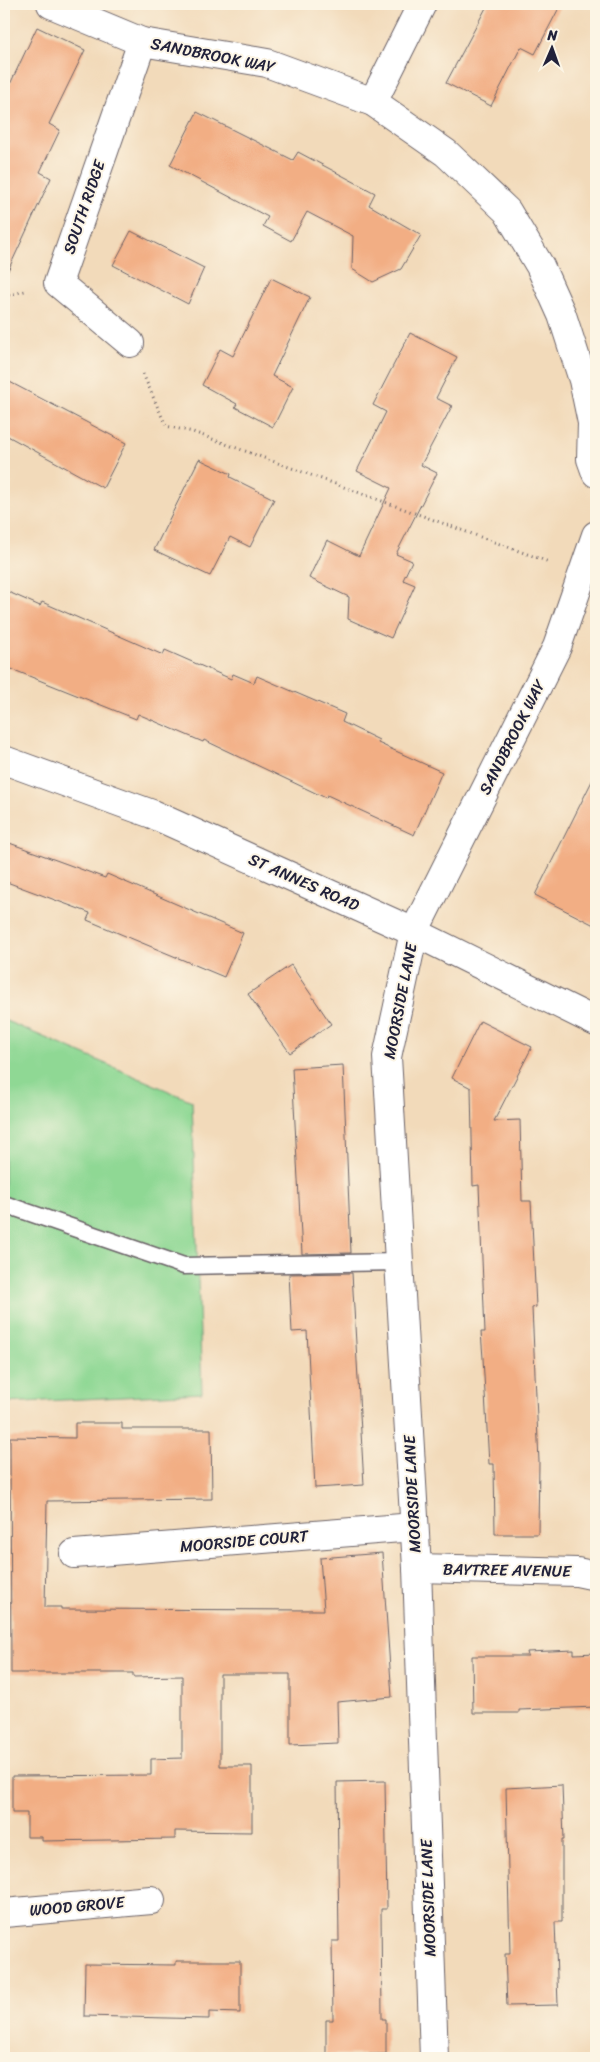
<svg xmlns="http://www.w3.org/2000/svg" width="600" height="2062" font-family="Sriracha,sans-serif">
	<rect width="100%" height="100%" fill="#fcf5e5"/>
	<filter id="ink" filterUnits="userSpaceOnUse"><feTurbulence type="fractalNoise" baseFrequency=".02" numOctaves="2"/><feDisplacementMap in="SourceGraphic" scale="10" xChannelSelector="R" yChannelSelector="G"/><feConvolveMatrix kernelMatrix="1 2 1 2 8 2 1 2 1" color-interpolation-filters="sRGB"/></filter>
	<filter id="wash" filterUnits="userSpaceOnUse"><feTurbulence type="fractalNoise" baseFrequency=".0096" numOctaves="4" result="noise"/><feDisplacementMap in="SourceGraphic" scale="20" xChannelSelector="R" yChannelSelector="G"/><feGaussianBlur stdDeviation="1.12" result="paint"/><feColorMatrix in="noise" values="0 0 0 0 0 0 0 0 0 0 0 0 0 0 0 0 0 1.4 0 .05"/><feComposite in="paint" operator="in"/></filter>
	<g filter="url(#wash)">
		<rect width="100%" height="100%" fill="#f2daba"/>
		<!-- green -->
		<path fill="#8fd894" stroke="#587d68" d="M4,1020l188,81 10,292 -198,10v334z"/>
		<g id="blocks">
			<!-- building -->
			<g fill="#f2ae84">
				<path d="M488,4h73l-26,50 -14,-7 -30,59 -45,-23z"/>
				<path d="M37,27l48,23 -36,74 11,6 -20,42 11,6 -47,101v-182z"/>
				<path d="M197,112l96,48 5,-8 77,41 -6,12 52,30 -20,34 -28,13 -21,-13 1,-33 -46,-24 -16,29 -28,-15 5,-9 -98,-52z"/>
				<path d="M131,231l73,37 -16,36 -75,-39z"/>
				<path d="M271,278l39,19 -38,79 21,11 -20,40 -38,-20 2,-3 -35,-19 18,-36 13,7z"/>
				<path d="M410,333l47,24 -21,41 16,8 -31,59 16,8 -41,81 16,7 -9,19 12,5 -24,53 -43,-19 1,-22 -40,-19 18,-38 32,16 32,-68 -34,-17 29,-59 -13,-7z"/>
				<path d="M4,379l122,64 -23,45 -99,-54z"/>
				<path d="M199,459l32,15 -1,3 44,22 -24,48 -20,-10 -20,39 -56,-26z"/>
				<path d="M4,590l36,16 2,-4 121,53 2,-5 66,29 2,-5 21,9 3,-7 88,38 -3,8 37,18 -1,3 64,29 -28,63 -87,-40 -1,3 -122,-58 -1,2 -65,-28 -2,5 -132,-53z"/>
				<path d="M596,773v153l-61,-31z"/>
				<path d="M4,841l101,37 2,-4 136,59 -19,44 -137,-57 3,-7 -86,-32z"/>
				<path d="M291,965l40,59 -41,29 -42,-59z"/>
				<path d="M480,1021l52,26 -38,74 26,-1 2,81h9l5,106 -4,1 7,154 -1,72h-43l-1,-70h-5l-6,-106 -2,-26h4l-6,-147 -6,1 -2,-98 -19,-10z"/>
				<path d="M343,1065l8,188 -49,1 -10,-186z"/>
				<path d="M352,1273l12,212 -49,3 -8,-157 -15,1 -3,-58z"/>
				<path d="M75,1423h47v6h89l1,70 -165,2 -2,106h16v2l263,1 -4,-52 62,-5 10,144 -55,5 1,41 -48,2v-71h-70v92h32v66l-77,-1v8l-133,2v-4h-15v-24h-15v-37l139,-1v-16l31,-1v-82l-49,1v-4h-122l-1,-236 65,1z"/>
				<path d="M574,1650v4l22,-1v54l-77,3v3h-46l-1,-57h56l-1,-4z"/>
				<path d="M385,1781l2,128h-6l1,110h4v35l-60,1v-35h7l-1,-79h7l-2,-159z"/>
				<path d="M562,1785l2,55h-2v82h-7l3,83 -51,1 -2,-52h5l-4,-166z"/>
				<path d="M176,1961h64v52l-31,-1v7l-125,-3 1,-52 91,1z"/>
			</g>
		</g>
	</g>
	<g filter="url(#ink)">
		<use href="#blocks" fill-opacity="0" stroke="#6b6267" stroke-width="1"/>
		<g fill="none" stroke-linecap="round" stroke-linejoin="round">
			<!-- lane casing -->
			<g stroke="#6b6267" stroke-width="19">
				<path id="lane" d="M4,1204l180,62 214,-4"/>
			</g>
			<!-- street casing -->
			<g stroke="#6b6267" stroke-width="30">
				<g id="street">
					<path d="M51,4l91,38 125,21 106,39 73,51 61,58 33,55 22,49 21,65 9,43 -1,36 5,14"/>
					<path d="M373,102l49,-98"/>
					<path d="M130,343l-72,-60 84,-241"/>
					<path d="M4,760l148,54 262,118 182,90"/>
					<path d="M74,1554l340,-27"/>
					<path d="M417,1568l160,4 19,4"/>
					<path d="M4,1913l147,-13"/>
					<path d="M434,2058l-17,-490 -30,-511 27,-125 143,-285 39,-112"/>
				</g>
			</g>
			<!-- path -->
			<g stroke="#6b6267" stroke-width="3" stroke-dasharray="1 4" stroke-linecap="butt">
				<path d="M4,296l21,-5"/>
				<path d="M143,374l23,52 27,6 356,130"/>
			</g>
			<!-- lane -->
			<use href="#lane" stroke="#fff" stroke-width="16"/>
			<!-- street -->
			<use href="#street" stroke="#fff" stroke-width="28"/>
		</g>
	</g>
	<g text-anchor="middle" dominant-baseline="central" stroke-width="4" stroke-linejoin="round" paint-order="stroke">
		<!-- street labels -->
		<g font-size="16" fill="#22223b" stroke="#fcf5e5">
			<text transform="translate(213 55) rotate(11)">SANDBROOK WAY</text>
			<text transform="translate(84 207) rotate(-71)">SOUTH RIDGE</text>
			<text transform="translate(512 737) rotate(-63)">SANDBROOK WAY</text>
			<text transform="translate(304 882) rotate(24)">ST ANNES ROAD</text>
			<text transform="translate(400 1001) rotate(-79)">MOORSIDE LANE</text>
			<text transform="translate(412 1494) rotate(-93)">MOORSIDE LANE</text>
			<text transform="translate(244 1541) rotate(-5)">MOORSIDE COURT</text>
			<text transform="translate(507 1570) rotate(1)">BAYTREE AVENUE</text>
			<text transform="translate(428 1898) rotate(-92)">MOORSIDE LANE</text>
			<text transform="translate(77 1906) rotate(-5)">WOOD GROVE</text>
		</g>
	</g>
	<!-- margin -->
	<rect width="600" height="2062" fill="none" stroke="#fcf5e5" stroke-width="20"/>
	<!-- north arrow -->
	<g transform="translate(552 48) rotate(2)" stroke="#fcf5e5" stroke-width="4" paint-order="stroke">
	<path d="M0-4L9 19L0 12L-9 19Z" fill="#22223b"/>
	<text y="-8" font-size="14" font-weight="bold" text-anchor="middle" fill="#22223b">N</text>
	</g>
</svg>
